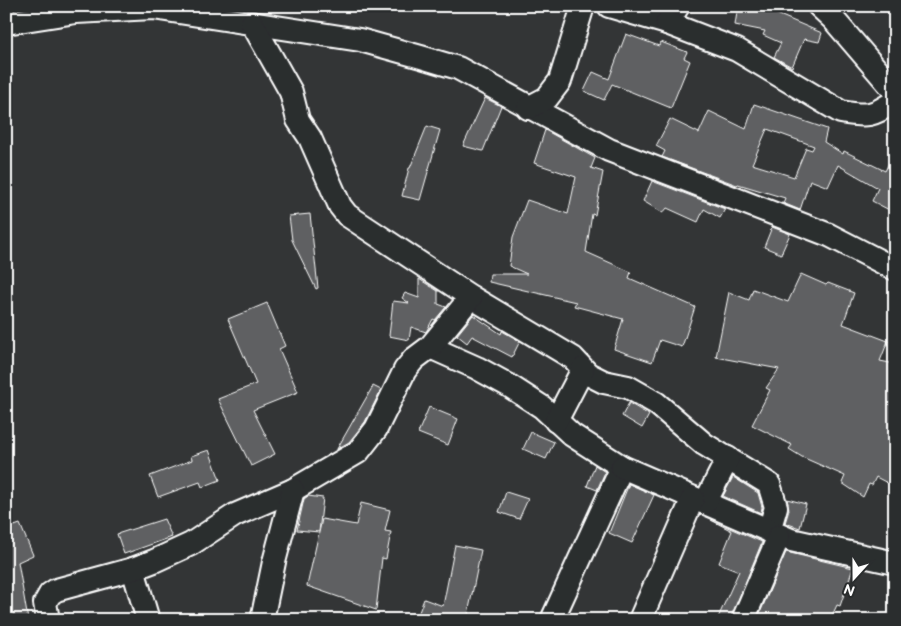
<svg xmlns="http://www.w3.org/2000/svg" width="901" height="626" font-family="'Balsamiq Sans',sans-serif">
	<rect width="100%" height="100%" fill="#333536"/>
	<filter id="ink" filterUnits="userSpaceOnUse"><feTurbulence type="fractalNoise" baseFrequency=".02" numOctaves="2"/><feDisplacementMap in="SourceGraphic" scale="10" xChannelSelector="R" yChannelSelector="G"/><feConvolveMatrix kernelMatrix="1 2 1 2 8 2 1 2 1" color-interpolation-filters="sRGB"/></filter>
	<g filter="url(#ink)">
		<!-- building -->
		<g fill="#5f6162" stroke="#fff" fill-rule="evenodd">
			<path d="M738,6l27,3 57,24 -3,9 -15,-3 -12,28 -18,-10 7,-14 -18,-8 2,-4 -30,-6z"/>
			<path d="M626,34l33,12 2,-4 26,10 -3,6 6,3 -19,47 -59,-24 -8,16 -20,-9 9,-19 16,7z"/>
			<path d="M485,98l16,8 -18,45 -20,-5z"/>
			<path d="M754,104l73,25 -3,13 19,12 1,-3 41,20 10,-20v62l-23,-12 6,-13 -40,-23 -10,22 -18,-7 -10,30 -17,-7 2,-5 -47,-14 -1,1 -75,-28 3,-6 -9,-5 14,-27 29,14 10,-22 37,18zM767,129l47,17 -2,4 -6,-2 -12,29 -42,-13z"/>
			<path d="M427,126l13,4 -20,70 -18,-4 7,-28h1z"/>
			<path d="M545,130l50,28 -4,10 12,4 -8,43 -3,-1 -6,38 45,20 -2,6 66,29 -13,40 -22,-7 -8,22 -38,-13 9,-30 -49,-13 2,-4 -87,-20 1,-8h37l-18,-8 4,-29 14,-37 41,14 8,-37 -42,-14z"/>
			<path d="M652,181l73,28 -5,9 -16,-9 -6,13 -31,-14 -4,5 -20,-12z"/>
			<path d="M310,214l8,74 -2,1 -24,-49 -3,-24z"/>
			<path d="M772,227l18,7 -9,20 -17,-7z"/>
			<path d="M801,274l25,11 2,-2 26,10 -11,31 45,17 -8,20 15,3v123l-19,-10 -4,8 -3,-1 -6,13 -21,-14 3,-7 -43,-19 -13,-8 3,-4 -40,-20 18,-35 -4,-2 13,-19 -63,-12 13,-65 20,8 4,-11 35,13z"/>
			<path d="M419,279l19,12v13l8,3 -11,13 -2,-1 -7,13 -15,-5 -2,13 -20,-4 4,-35 16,2 -7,-5 3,-5 14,5z"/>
			<path d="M267,303l18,43 -6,3 19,43 -45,18 22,44 -24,12 -33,-67 38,-15 -28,-65z"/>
			<path d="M473,315l28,19 1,-3 18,10 -8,16 -40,-21 -5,7 -10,-8z"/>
			<path d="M373,386l8,4 -16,32 -16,20 -12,7z"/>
			<path d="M629,403l20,12 -7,13 -20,-12z"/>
			<path d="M429,407l29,12 -10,26 -30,-12z"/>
			<path d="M531,432l23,10 -8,17 -23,-10z"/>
			<path d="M209,450l11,30 -18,7 -2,-5 -42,15 -8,-21 42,-16 -1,-4z"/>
			<path d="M595,465l10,7 -8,18 -10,-4z"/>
			<path d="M733,477l25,16 4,14 -1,6 -38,-17z"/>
			<path d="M629,484l25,11 -22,48 -23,-10z"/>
			<path d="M506,492l22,7 -9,20 -20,-7z"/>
			<path d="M308,496l15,2 -4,34 -22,-2 7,-31z"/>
			<path d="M787,499l19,5 -6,24 -15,-5 4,-13z"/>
			<path d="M361,503l29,7 -5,21 6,1 -5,27 -4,-1 -6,52 -69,-24 15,-67 34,6z"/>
			<path d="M164,519l8,18 -48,17 -7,-20z"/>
			<path d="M711,520l51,22 -32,78h-13l22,-49 -20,-8 13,-32z"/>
			<path d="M20,524l13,31 -15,7 10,58h-22v-91z"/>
			<path d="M455,545l26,5 -13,64 7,3v3h-59l8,-21 19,7z"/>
			<path d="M786,552l67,16 -13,38 -3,-1 -7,15h-73z"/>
		</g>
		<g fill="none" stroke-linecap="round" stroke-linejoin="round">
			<!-- street casing -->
			<g stroke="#fff" stroke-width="26">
				<g id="street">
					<path d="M609,6l58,17 11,-17"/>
					<path d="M819,6l15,14 61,71"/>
					<path d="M6,23l70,-11 77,-4 207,32 61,17 37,11 151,82 220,85 66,34"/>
					<path d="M667,23l70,27 104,62c26,5 32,4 54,-11"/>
					<path d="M528,108l19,-10 13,-17 23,-75"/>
					<path d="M471,297l102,61 15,16 16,8 24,5 28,16 48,41 65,40 7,23 -7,24"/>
					<path d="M430,347l47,21 31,17 34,22 30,28 50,32 -70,153"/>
					<path d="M556,421l27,-52"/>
					<path d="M622,467l169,73 104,23"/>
					<path d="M705,503l23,-45"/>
					<path d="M133,569l15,51"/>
					<path d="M48,620l-3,-17 5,-9 6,-4 77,-21 21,-8 37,-17 44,-29 58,-25 65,-38 18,-23 29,-59 9,-11 16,-12 41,-50 -124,-82 -7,-9 -30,-68 -12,-18 -7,-28 -39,-69"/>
					<path d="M262,620l12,-58 19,-72"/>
					<path d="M640,620l53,-122"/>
					<path d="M743,620l36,-84"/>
				</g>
			</g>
			<!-- street -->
			<use href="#street" stroke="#2a2d2e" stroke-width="22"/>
		</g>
	</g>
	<!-- margin -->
	<rect width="901" height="626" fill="none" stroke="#2a2d2e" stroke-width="25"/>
	<rect x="12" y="12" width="876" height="601" fill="none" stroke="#fff" stroke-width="2" filter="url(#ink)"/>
	<!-- north arrow -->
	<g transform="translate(854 578) rotate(201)" stroke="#2a2d2e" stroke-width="4" paint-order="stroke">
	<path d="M0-4L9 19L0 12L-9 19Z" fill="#ffffff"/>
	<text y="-8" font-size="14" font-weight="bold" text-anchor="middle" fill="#ffffff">N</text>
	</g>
</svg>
